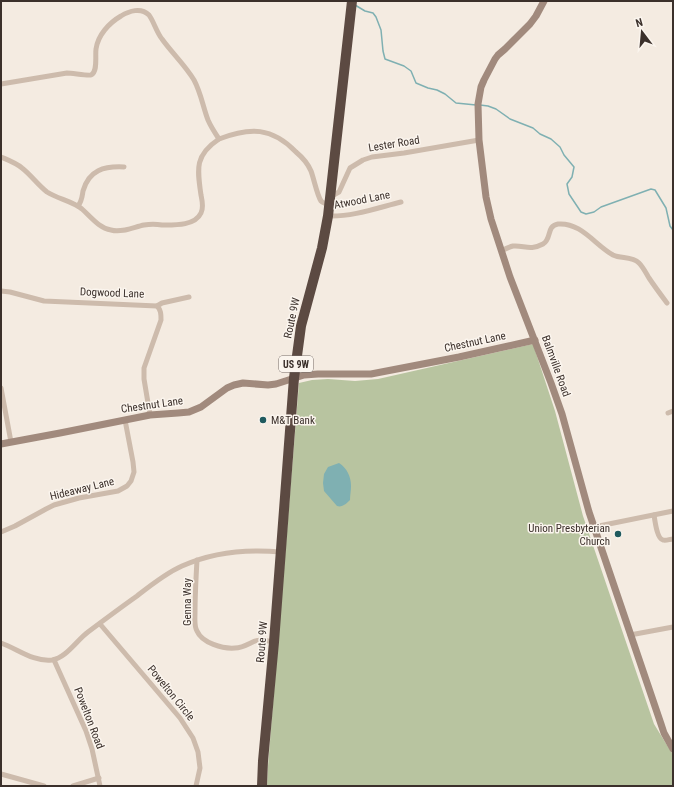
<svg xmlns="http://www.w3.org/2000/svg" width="674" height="787" font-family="'Roboto Condensed',sans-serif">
	<rect width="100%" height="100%" fill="#f4ebe1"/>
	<!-- green -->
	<path fill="#b8c4a0" d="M533,344l22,67 28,105 71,208 19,31v31h-406l1,-20 31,-383 13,-3 16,-1 27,2 23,-2z"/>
	<!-- water -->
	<path fill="#7fb0b2" d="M339,463c8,5 12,14 12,23 0,5 -1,9 -1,14 -3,3 -8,8 -13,6l-13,-15 -1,-8 1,-9 4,-7z"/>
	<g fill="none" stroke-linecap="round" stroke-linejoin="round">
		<!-- stream -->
		<g stroke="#7fb0b2" stroke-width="1.5">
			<path d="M355,5l10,6 8,2 3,4 5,13 2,21 2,8 19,7 7,5 5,12 12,5 9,2 8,4 11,9 20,2"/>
			<path d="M480,105l8,1 8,3 14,10 23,9 7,6 11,5 9,8 4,8 10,12 -2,10 -5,7 2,10 12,18 5,2 8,-2 7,-5 50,-18 4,1 11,18 4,18 3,4"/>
		</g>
		<!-- street -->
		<g stroke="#cdbbac" stroke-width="5">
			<path d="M1,84l66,-11c5,0 21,3 24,2 7,-3 4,-19 5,-26 2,-14 13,-26 25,-33 8,-5 20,-9 28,-1 4,5 8,18 13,24 10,14 23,26 32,41 7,13 9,27 14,40 3,7 7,13 11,19 31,-12 53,-12 77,13 6,5 12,12 15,19 3,8 6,24 10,30 2,2 5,3 8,4"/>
			<path d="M1,157c7,3 15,6 21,11 9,7 16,17 25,24 11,7 25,9 35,17 9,8 17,19 29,21 11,3 23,-3 33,-5 6,-1 12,-1 18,0 12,0 33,1 39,-12 3,-6 1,-13 0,-18 -4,-27 -6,-40 18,-56"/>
			<path d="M330,197l9,-5 11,-24 13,-8 9,-3 32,-4 75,-13"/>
			<path d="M78,206c4,-5 4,-9 5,-15 6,-21 21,-25 41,-24"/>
			<path d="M328,216c24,1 49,-8 73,-14"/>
			<path d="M501,251c4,-2 8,-4 12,-5 11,-1 17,5 30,-2 9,-5 3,-18 15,-20 23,-2 37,21 55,31 8,4 19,1 26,8 4,4 7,10 10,15 6,9 12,17 18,25"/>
			<path d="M1,291l9,1 34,9 113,5c4,4 4,8 4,14l-17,48v11l6,36"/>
			<path d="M157,306l5,-3 27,-6"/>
			<path d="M1,388l10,54"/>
			<path d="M668,413l5,-2"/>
			<path d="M654,515c1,6 3,24 9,25 3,1 7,-1 10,-1"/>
			<path d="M594,527l79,-16"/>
			<path d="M1,532l14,-6 31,-17 8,-4 25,-7 39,-7 9,-5 4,-5 3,-9 -1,-10 -8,-42"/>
			<path d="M197,560c-1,18 -2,35 -2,53 0,6 -1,13 2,18 5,12 26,18 38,17 8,0 13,-4 20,-7 6,-2 13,0 19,1"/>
			<path d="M100,624l80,94 13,20 5,14 2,16 -4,18"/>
			<path d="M630,635l43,-8"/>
			<path d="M1,643c17,6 32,19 51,17 14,-2 25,-20 36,-28 16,-12 32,-24 49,-36 14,-11 29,-23 45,-30 31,-14 66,-17 99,-14"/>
			<path d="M54,660l32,71 6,18 8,37"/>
			<path d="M1,774l43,12"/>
			<path d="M73,786l26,-8"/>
		</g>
		<!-- secondary -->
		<g stroke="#a18a7d" stroke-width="7">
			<path d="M544,1l-8,15 -6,8 -25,25 -7,6 -3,4 -11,21 -3,7 -3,17 1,36 7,57 5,22 19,58 41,106 11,31 27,98 72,212 3,9 9,16"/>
			<path d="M1,444l59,-11 90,-18 28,-2 11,-1 12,-5 26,-19 7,-3 9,-2 25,2 8,-1 28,-9 14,-1h53l88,-17 76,-17"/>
		</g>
		<!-- highway -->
		<path stroke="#5c4a42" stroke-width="10" d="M262,786l1,-25 11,-119 20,-264 7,-52 21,-78 6,-32 24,-215"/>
	</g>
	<!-- markers -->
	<g fill="#1f5a5e" stroke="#fbf5ee" stroke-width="1.5">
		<circle cx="263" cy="420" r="4"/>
		<circle cx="618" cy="534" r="4"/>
	</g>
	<g text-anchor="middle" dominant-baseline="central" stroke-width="3" stroke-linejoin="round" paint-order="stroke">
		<!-- shield labels -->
		<rect fill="#fbf5ee" stroke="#756b66" stroke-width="1" x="279" y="356" width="34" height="16" rx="3"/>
		<g font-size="10" font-weight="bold" fill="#3b302b">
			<text x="296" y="364">US 9W</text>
		</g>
		<!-- street labels -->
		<g font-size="11" fill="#3b302b" stroke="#fbf5ee">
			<text transform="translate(394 144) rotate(-9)">Lester Road</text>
			<text transform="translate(362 200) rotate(-11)">Atwood Lane</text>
			<text transform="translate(112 293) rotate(2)">Dogwood Lane</text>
			<text transform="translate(292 318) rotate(-78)">Route 9W</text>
			<text transform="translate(475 342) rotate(-12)">Chestnut Lane</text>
			<text transform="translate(556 366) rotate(70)">Balmville Road</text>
			<text transform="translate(152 405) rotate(-8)">Chestnut Lane</text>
			<text transform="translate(82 489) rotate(-14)">Hideaway Lane</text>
			<text transform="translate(187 602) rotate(-90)">Genna Way</text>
			<text transform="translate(262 642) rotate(-85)">Route 9W</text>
			<text transform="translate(171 693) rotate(51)">Powelton Circle</text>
			<text transform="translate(89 718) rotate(69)">Powelton Road</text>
		</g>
		<!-- poi labels -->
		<g font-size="11" fill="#3b302b" stroke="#fbf5ee" text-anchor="start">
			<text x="271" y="420">M&amp;T Bank</text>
			<text x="610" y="528" text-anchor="end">Union Presbyterian<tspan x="610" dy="13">Church</tspan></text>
		</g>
	</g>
	<!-- border -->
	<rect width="674" height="787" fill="none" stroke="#3b302b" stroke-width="4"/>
	<!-- north arrow -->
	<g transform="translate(642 32) rotate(344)" stroke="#fbf5ee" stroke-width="3" paint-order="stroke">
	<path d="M0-3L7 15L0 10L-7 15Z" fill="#3b302b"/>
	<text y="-6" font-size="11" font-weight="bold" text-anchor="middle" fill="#3b302b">N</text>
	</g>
</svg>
